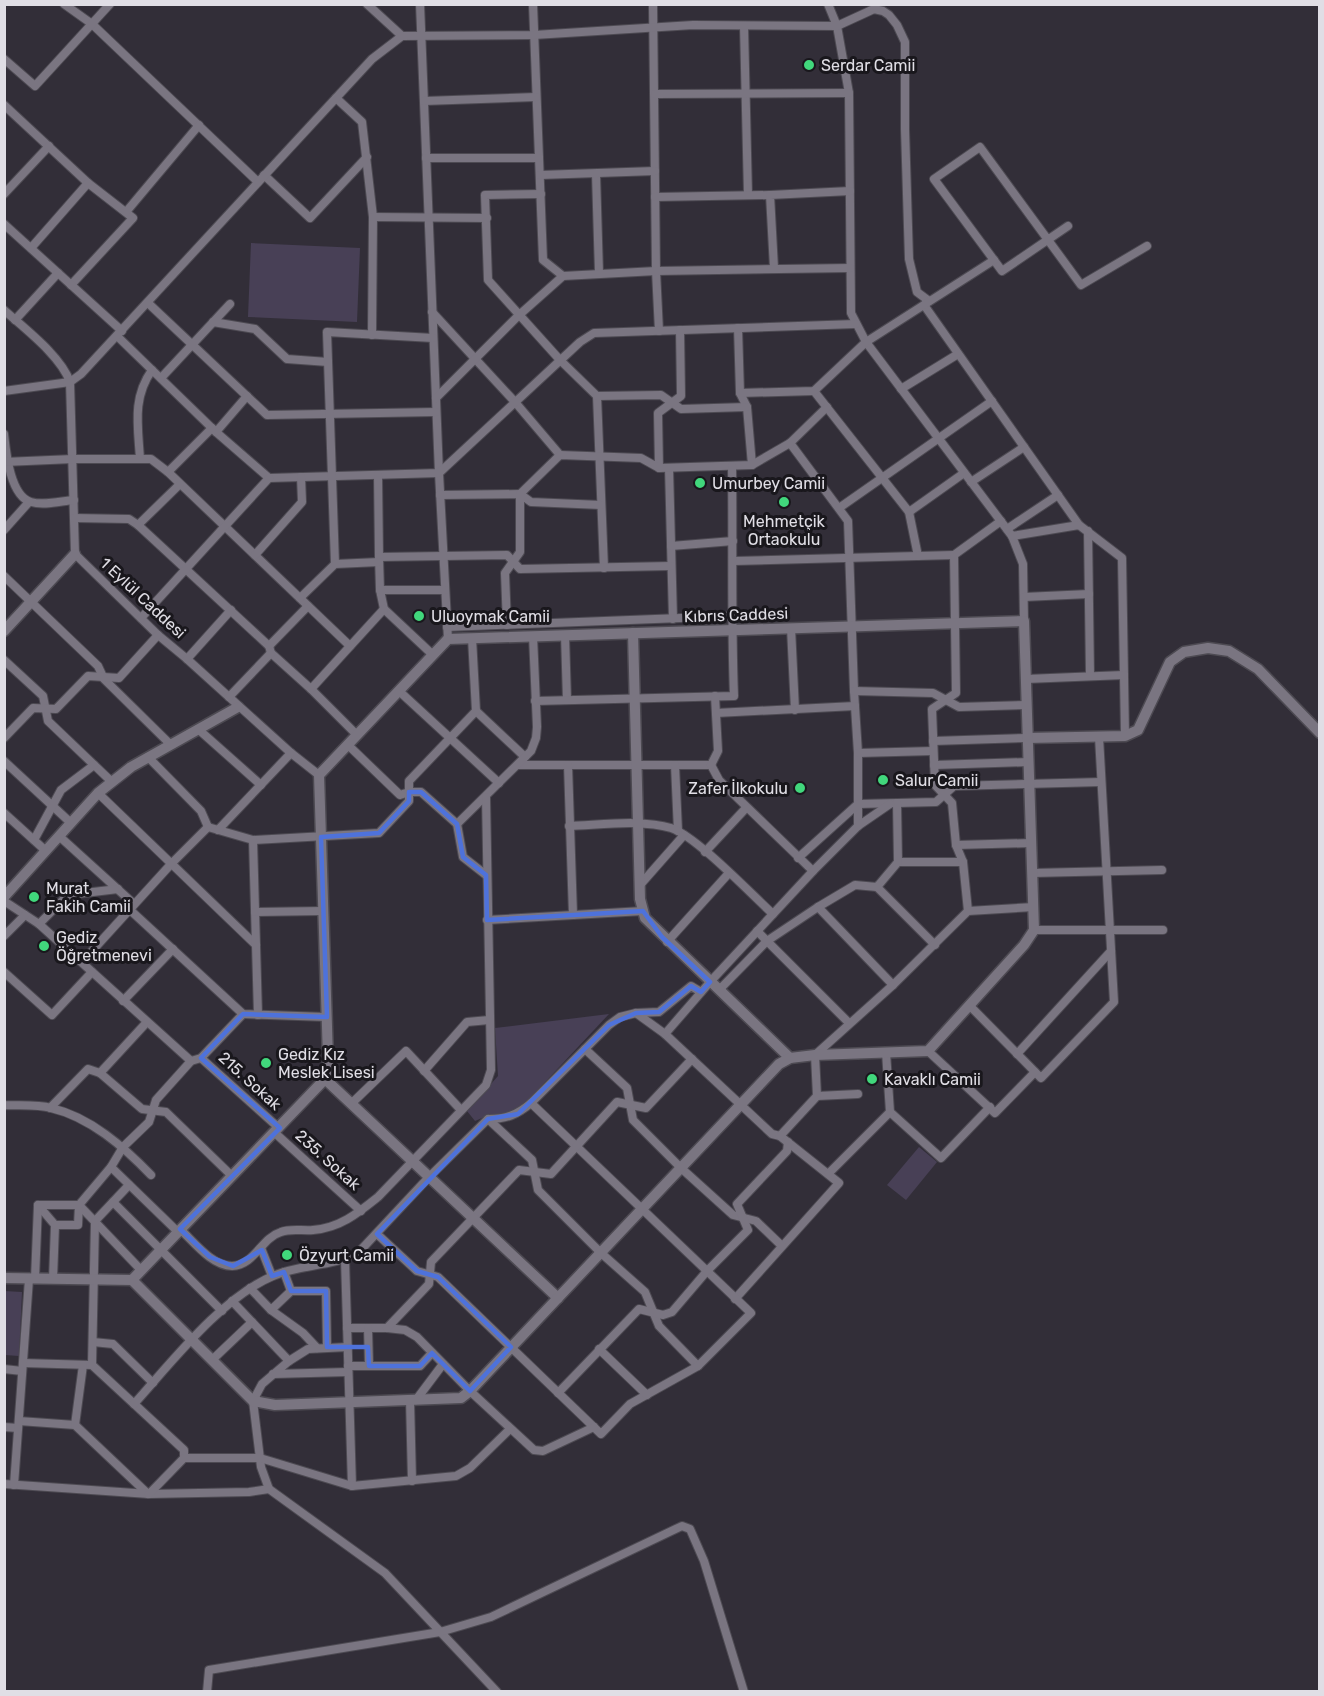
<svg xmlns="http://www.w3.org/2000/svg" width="1324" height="1696" font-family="Rubik,sans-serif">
	<rect width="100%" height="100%" fill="#322e38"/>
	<!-- green -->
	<g fill="#484056">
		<path d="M251,243l109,5 -3,74 -109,-5z"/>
		<path d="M609,1014l-93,99 -27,2 -14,6 -8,-10 31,-35 -3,-48z"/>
		<path d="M919,1147l18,15 -31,38 -19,-15z"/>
		<path d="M4,1291l18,1 -3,64 -14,-1z"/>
	</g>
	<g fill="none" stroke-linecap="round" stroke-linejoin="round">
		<!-- minor casing -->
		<g stroke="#4d4a52" stroke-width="10">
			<g id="minor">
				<path d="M64,4l28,20 166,158"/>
				<path d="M367,4l35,32"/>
				<path d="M420,4l19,469 9,166"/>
				<path d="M533,4l10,256 20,16"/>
				<path d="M653,4l3,267 3,60"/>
				<path d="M828,4l9,22 12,67 2,220 15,29 146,194 11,28 1,57"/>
				<path d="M744,26l4,169"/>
				<path d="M4,59l31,27 75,-82"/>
				<path d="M655,94l194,-1"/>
				<path d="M336,98l26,24 11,95 -1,118"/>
				<path d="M424,101l112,-4"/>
				<path d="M4,105l84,78 45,35 -62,67"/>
				<path d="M426,158h113"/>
				<path d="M596,174l3,99"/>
				<path d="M264,175l46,43 57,-61"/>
				<path d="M540,175l115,-4"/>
				<path d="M4,194l45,-48"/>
				<path d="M541,194l-56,1 3,85 72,80 37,36 7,172"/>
				<path d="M655,197l115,-2"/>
				<path d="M126,212l73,-87"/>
				<path d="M373,217l114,1"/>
				<path d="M4,224l118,107"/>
				<path d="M1068,226l-66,45 -68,-92 46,-32 101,138 66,-39"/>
				<path d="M31,248l57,-65"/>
				<path d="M774,268l-4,-73 80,-4"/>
				<path d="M148,303l119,112 169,-3"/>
				<path d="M924,305l155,220"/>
				<path d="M4,310c21,19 57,46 66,72l5,172 83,81 29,24 104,94 28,22"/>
				<path d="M432,312l83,90 45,53"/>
				<path d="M15,320l43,-47"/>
				<path d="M213,322l42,7 32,30 41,3"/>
				<path d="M738,328l2,65 7,14 5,58"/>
				<path d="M117,336l99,96 53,46 170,-5 141,-131 14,-9 262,-9"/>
				<path d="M161,378l69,-74"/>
				<path d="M901,389l57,-35"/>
				<path d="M4,391l66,-9 11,-8 291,-315 30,-23 132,-1 159,-10 144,1 37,-17 9,2 6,4 8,10 8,17v87l4,130 8,33 12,9"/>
				<path d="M814,391l95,121 9,44"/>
				<path d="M740,393l74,-2 52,-49 128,-82"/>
				<path d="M597,396l64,-1 20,14 66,-2"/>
				<path d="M436,398l82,-82 45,-40 93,-5 194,-3"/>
				<path d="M216,432l31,-36"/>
				<path d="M4,434c2,18 6,62 27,68 13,4 30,-1 43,-2"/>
				<path d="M790,443l58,78 6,170 4,62v73"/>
				<path d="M140,459c-2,-33 -8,-61 12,-89"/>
				<path d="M4,462l69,-3h78l17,13 182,174"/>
				<path d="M659,468l-1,-55 23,-17 -1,-66"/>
				<path d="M669,468l4,151"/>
				<path d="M168,472l44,-44"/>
				<path d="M378,475l1,82 1,33 4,19 49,46"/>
				<path d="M971,482l53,-35"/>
				<path d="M440,495l80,-1 11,8 70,3"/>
				<path d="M839,508l153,-107"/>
				<path d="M909,512l55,-39"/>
				<path d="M74,518l55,1 9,6 42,-41"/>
				<path d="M138,525l131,121 2,7 40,36 46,46"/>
				<path d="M1007,529l51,-34"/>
				<path d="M4,530l25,-28"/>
				<path d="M1088,531l2,145"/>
				<path d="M1012,536l67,-11 43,33 3,178"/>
				<path d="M671,546l62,-5"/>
				<path d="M255,555l47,-53 -1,-25"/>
				<path d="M379,557l128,-2 13,14 151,-3"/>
				<path d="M734,561l220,-6"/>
				<path d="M335,564l-8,-232 106,6"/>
				<path d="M4,576l94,90 6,13 67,66"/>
				<path d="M380,590h65"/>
				<path d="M1024,597l65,-3"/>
				<path d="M300,598l35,-34 44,-2"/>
				<path d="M141,618l128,-140"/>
				<path d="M507,625l-2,-52 15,-21v-58l40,-39 81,3 18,10 93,-3 38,-22 37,-36"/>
				<path d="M447,627l285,-11"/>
				<path d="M791,628l4,82"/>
				<path d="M565,635l2,65"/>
				<path d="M269,646l39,-40"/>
				<path d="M187,659l44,-49"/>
				<path d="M4,660l39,36 5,25 64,61"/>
				<path d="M1026,679l98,-4"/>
				<path d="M311,689l73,-80"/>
				<path d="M399,691l100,92"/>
				<path d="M854,691l79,2 26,14 68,-2"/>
				<path d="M229,697l42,-44"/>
				<path d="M535,701l199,-5c-3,-77 -1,-153 -2,-230"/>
				<path d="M476,711l49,46"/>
				<path d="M716,713l139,-7"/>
				<path d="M198,729l63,56"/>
				<path d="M4,738l29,-30 23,1 32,-33 31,2 39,-43"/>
				<path d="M933,741l94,-3"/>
				<path d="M348,745l52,50 9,-3h12l36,32 6,33 23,18"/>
				<path d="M858,753l75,-2"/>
				<path d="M148,757l53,54 7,16"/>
				<path d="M4,761l67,62"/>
				<path d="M518,765h193"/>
				<path d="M568,765l5,150"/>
				<path d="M675,765l3,66"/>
				<path d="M711,765l8,15 94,91"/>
				<path d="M711,765l7,-14 -3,-55"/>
				<path d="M934,765l94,-3"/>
				<path d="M98,793l158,152"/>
				<path d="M4,813l42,38"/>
				<path d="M457,824l74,-73 5,-13 1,-11 -4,-91"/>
				<path d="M569,826c31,-1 73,-7 102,2 25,8 80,66 102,86"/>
				<path d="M208,827l45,13 126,-7 30,-32v-20l67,-70 -4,-73"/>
				<path d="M218,830l73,-77"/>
				<path d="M59,836l75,68"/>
				<path d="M34,840l27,-50 33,-25"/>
				<path d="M253,840l5,175"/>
				<path d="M956,845l75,-2"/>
				<path d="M705,852l41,-44"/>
				<path d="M798,858l60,-54 78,-2 18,-16 147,-4"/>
				<path d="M898,862h65"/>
				<path d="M1032,873l130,-3"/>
				<path d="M640,885l44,-50"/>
				<path d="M877,887l58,58"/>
				<path d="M4,901l35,23 152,137"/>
				<path d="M818,907l75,78"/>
				<path d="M129,909l114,105 84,3"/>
				<path d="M968,911l-5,-49 -7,-17 -4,-42 -17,-18 -3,-76 24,-16 -2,-138 47,-34"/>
				<path d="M255,912l68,-1"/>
				<path d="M487,920l156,-9"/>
				<path d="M39,924l29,-29 50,-6"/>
				<path d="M1034,930h129"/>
				<path d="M757,931l92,92"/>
				<path d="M4,936l21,-21"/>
				<path d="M667,942l62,-69"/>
				<path d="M82,962l90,-99 36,-36"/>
				<path d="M4,972l48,43 40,-43"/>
				<path d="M719,990l48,-49 51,-34 37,-22 22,2 21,-25 -1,-59"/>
				<path d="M123,1001l50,-52"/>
				<path d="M970,1006l71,72 73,-76 -15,-265"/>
				<path d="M636,1013l29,21 107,100 8,2 59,47 -104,116"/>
				<path d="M665,1034l45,-52 103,-111 45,-45 32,-22"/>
				<path d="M585,1049l42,39 6,32 48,48 52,47 23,6 26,25"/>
				<path d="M928,1051l67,62 40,-41"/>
				<path d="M886,1052l4,60 51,46 49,-51"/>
				<path d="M1017,1054l94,-103"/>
				<path d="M201,1058l78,70"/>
				<path d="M424,1071l43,-49 22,-2"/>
				<path d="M100,1073l47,-51"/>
				<path d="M817,1096l41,-2"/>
				<path d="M352,1103l54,-52 55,59"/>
				<path d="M4,1105c15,1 33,-1 47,3 39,9 73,39 100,67"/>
				<path d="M50,1108l38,-39 12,4 42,36 24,3 66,64"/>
				<path d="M488,1119l44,41 6,30 63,63 44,39 14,34 39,40"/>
				<path d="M275,1133l86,78"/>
				<path d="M780,1136l37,-40 -2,-41 78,-70 75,-74 66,-4"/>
				<path d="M111,1167l67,65"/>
				<path d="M829,1173l61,-61"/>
				<path d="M113,1202l109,109"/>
				<path d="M38,1205l17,20 -2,54"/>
				<path d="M79,1205l62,65"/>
				<path d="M55,1225h23l1,-20"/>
				<path d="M180,1229c14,13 32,37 52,37 23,-1 29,-28 49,-34 9,-4 22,-1 32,-2 27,-2 45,-17 65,-33l108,-112 5,-15 -5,-273"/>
				<path d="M377,1234l40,37 21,6 163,157 29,-30 68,-38 53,-53 -220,-210"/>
				<path d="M261,1248l11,28"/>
				<path d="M345,1259l7,227"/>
				<path d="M284,1272l7,19"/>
				<path d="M35,1279l3,-74h41l32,-38 12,-20 26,-25 7,-22 35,-39 10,-3 42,-44"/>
				<path d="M250,1288l21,22 32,23 14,15"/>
				<path d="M232,1301l57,60"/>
				<path d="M271,1310l20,-19h35l1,56"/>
				<path d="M347,1328h40l18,2 12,7 53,54 64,59 9,1 51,-24"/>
				<path d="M368,1328l1,38"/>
				<path d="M387,1328l42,-44 2,-22 88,-92 32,4 66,-72 29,6 46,-49"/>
				<path d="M93,1342l20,2 40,39"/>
				<path d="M348,1347l-40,2 -19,12 -27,23 -9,17 8,66 8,22 116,84 112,119"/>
				<path d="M599,1349l48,46"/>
				<path d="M212,1360l40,-38"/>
				<path d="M23,1363l69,2 92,85v8"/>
				<path d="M92,1365l3,-144 34,-36"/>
				<path d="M348,1366h72l12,-13"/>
				<path d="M4,1369l18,2"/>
				<path d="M273,1374l75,-2"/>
				<path d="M558,1393l81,-84 24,6 9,-3 35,-41 41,-41 -11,-26 50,-53 1,-9"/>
				<path d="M410,1400l2,81"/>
				<path d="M416,1400l27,-36"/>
				<path d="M134,1404c37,-41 88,-107 139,-128 27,-12 58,-9 85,-23l71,-76 59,-58c18,0 29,-4 43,-16l78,-78 11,-8 16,-4 23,-1 32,-26 10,6"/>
				<path d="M19,1421l56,4 73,69"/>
				<path d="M75,1425l8,-60"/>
				<path d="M4,1427l14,1"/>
				<path d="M4,1484l145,10 100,-2 20,-3"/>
				<path d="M14,1485l15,-206"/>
				<path d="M149,1494l35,-36h76l92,28 104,-10 14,-8 40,-39"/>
				<path d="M207,1692l2,-22 231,-38 51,-15 191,-91 8,3 14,32 40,131"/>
			</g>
		</g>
		<!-- tertiary casing -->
		<g stroke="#4d4a52" stroke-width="13">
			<g id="tertiary">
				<path d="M4,631l71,-77"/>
				<path d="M633,633l7,266 5,19 145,140"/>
				<path d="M1027,738l98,-2 13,-6 32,-68 14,-10 24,-4 21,3 29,18 62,64"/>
				<path d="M4,897l94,-104 33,-26 107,-60"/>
				<path d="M325,1079l233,219"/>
				<path d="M4,1278l128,2 193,-201 3,-9v-12l-9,-283 129,-136 576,-18 10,309 -10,15 -96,106 -113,4 -25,3 -11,6 -309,327 -9,7 -186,7 -22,-4 -121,-121"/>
			</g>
		</g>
		<!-- minor -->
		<use href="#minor" stroke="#7a7581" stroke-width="8"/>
		<!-- tertiary -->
		<use href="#tertiary" stroke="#7a7581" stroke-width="10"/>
	</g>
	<!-- marked area -->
	<path fill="none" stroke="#4e72db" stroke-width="4.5" stroke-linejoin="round" d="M409,792h12l36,32 6,33 23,18 1,45 156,-9 19,26 48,45 -9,10 -10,-6 -32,26 -23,1 -27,12 -91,89 -30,5 -111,115 40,37 21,6 73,70 -41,44 -38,-38 -12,13h-51l-1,-19h-41l-1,-56h-35l-7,-19 -12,4 -10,-26 -29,16 -23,-9 -30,-28 100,-101 -79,-70 42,-44 84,3 -6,-180 58,-4 30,-32z"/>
	<!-- markers -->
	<g fill="#41d77c" stroke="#19171c" stroke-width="2">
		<circle cx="809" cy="65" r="6"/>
		<circle cx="700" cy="483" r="6"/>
		<circle cx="784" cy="502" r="6"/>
		<circle cx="419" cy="616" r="6"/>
		<circle cx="883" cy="780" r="6"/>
		<circle cx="800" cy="788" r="6"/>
		<circle cx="34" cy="897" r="6"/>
		<circle cx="44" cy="946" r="6"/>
		<circle cx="266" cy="1063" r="6"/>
		<circle cx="872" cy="1079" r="6"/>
		<circle cx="287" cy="1255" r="6"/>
	</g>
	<g text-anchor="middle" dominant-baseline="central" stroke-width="6" stroke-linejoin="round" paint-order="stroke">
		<!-- poi labels -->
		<g font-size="16" fill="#e0dee5" stroke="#19171c" text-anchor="start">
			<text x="821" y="65">Serdar Camii</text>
			<text x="712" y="483">Umurbey Camii</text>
			<text x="784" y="521" text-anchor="middle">Mehmetçik<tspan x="784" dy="18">Ortaokulu</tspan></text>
			<text x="431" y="616">Uluoymak Camii</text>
			<text x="895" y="780">Salur Camii</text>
			<text x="788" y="788" text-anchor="end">Zafer İlkokulu</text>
			<text x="46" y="888">Murat<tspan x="46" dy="18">Fakih Camii</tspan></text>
			<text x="56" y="937">Gediz<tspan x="56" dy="18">Öğretmenevi</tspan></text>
			<text x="278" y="1054">Gediz Kız<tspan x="278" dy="18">Meslek Lisesi</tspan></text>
			<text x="884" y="1079">Kavaklı Camii</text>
			<text x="299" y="1255">Özyurt Camii</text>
		</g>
		<!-- street labels -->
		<g font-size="16" fill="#e0dee5" stroke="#19171c">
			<text transform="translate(143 598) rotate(43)">1 Eylül Caddesi</text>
			<text transform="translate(736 615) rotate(-2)">Kıbrıs Caddesi</text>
			<text transform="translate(250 1081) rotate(42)">215. Sokak</text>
			<text transform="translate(328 1160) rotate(42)">235. Sokak</text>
		</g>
	</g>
	<!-- border -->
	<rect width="1324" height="1696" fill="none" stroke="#e0dee5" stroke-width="12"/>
</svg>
